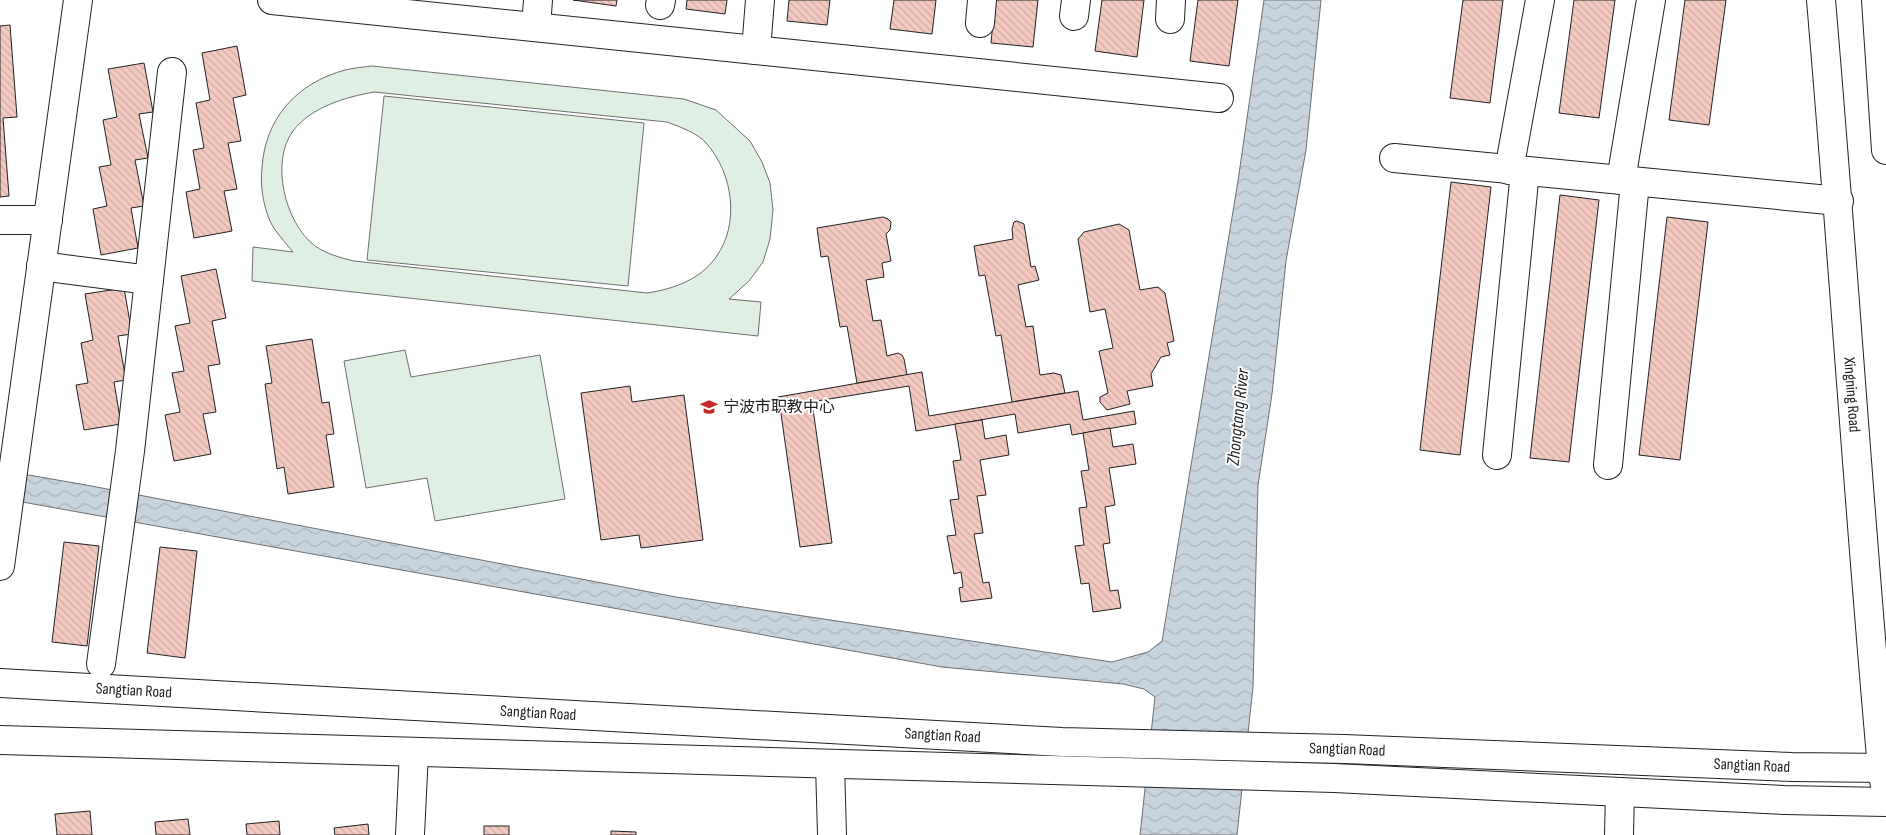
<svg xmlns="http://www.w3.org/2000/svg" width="1886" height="835" font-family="'Sofia Sans Condensed','Noto Sans SC',sans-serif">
	<defs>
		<pattern id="water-waves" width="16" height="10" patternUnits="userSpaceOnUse" patternTransform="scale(1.25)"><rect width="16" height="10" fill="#c7d3dd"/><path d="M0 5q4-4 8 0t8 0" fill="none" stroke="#abb5bd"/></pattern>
		<pattern id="building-back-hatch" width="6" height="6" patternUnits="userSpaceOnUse" patternTransform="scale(1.25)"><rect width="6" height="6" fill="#f3c9c0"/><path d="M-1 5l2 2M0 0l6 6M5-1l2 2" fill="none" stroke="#d0aca5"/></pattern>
	</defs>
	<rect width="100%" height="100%" fill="#fff"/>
	<!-- pitch -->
	<g fill="#e0efe3" stroke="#6f6f6f" fill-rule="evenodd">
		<path d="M372,66l312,33 32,11 34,31 12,21 8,21 3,27 -3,29 -7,23 -14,19 -20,18 32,3 -3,34 -506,-55 1,-34 40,5c-8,-10 -18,-20 -23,-31 -7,-16 -10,-36 -8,-53 3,-50 35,-85 83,-98 9,-2 18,-3 27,-4zM374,92l293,30c13,5 31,11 40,22 26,30 33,80 9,113 -16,23 -43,32 -69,36l-293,-32c-13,-3 -27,-7 -39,-15 -30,-23 -45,-84 -22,-115 18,-24 53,-34 81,-39z"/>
		<path d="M384,96l260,27 -16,163 -261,-26z"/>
		<path d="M405,350l6,27 129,-22 25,144 -130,22 -8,-43 -61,10 -22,-127z"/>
	</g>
	<!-- water -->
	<path fill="url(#water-waves)" stroke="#6f6f6f" d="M1264,0h57l-15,150 -20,111 -14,133 -14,91 -5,202 -16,148h-97l15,-138 -11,-8 -21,-5 -181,-17 -942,-169v-28l86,15 590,112 436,65 36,-10 14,-11 76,-460z"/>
	<!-- building -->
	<g fill="url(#building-back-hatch)" stroke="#222">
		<path d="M573,0h44l-1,6z"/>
		<path d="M687,0h40l-2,14 -39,-5z"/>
		<path d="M789,0h41l-3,25 -40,-4z"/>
		<path d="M894,0h42l-4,34 -42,-5z"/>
		<path d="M995,0h43l-5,47 -42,-4z"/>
		<path d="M1102,0h42l-7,57 -42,-6z"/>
		<path d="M1198,0h40l-9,66 -39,-5z"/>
		<path d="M1463,0h40l-13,103 -40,-5z"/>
		<path d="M1574,0h41l-16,118 -40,-5z"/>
		<path d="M1685,0h41l-17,125 -40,-5z"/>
		<path d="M10,25l7,92 -14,1 6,78 -9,1v-171z"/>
		<path d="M237,46l9,49 -13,3 8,43 -13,2 9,46 -13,2 8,40 -38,7 -8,-46 14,-3 -7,-39 11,-2 -8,-45 14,-3 -8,-47z"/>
		<path d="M144,63l9,49 -14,2 9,44 -13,2 9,46 -13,2 7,40 -37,7 -8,-46 14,-3 -8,-39 12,-2 -8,-45 14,-3 -9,-48z"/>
		<path d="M1451,182l40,5 -31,268 -40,-5z"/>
		<path d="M1560,195l39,5 -30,262 -39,-4z"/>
		<path d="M883,217l5,2 3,3 -1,8 -4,4 5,27 -9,2 2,14 -18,3 7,41 8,-1 6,36 11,-3 4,2 2,4 3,16 -50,8 -10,-57 -7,1 -12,-71 -7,1 -4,-29z"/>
		<path d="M1667,217l41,5 -28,238 -41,-5z"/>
		<path d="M1017,221l7,3 7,43 4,-1 4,14 -21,5 8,42 7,-1 7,49 14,-2 7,2 4,18 -53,9 -11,-67 -5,1 -11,-61 -6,1 -5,-30 39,-7 -1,-10 2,-7z"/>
		<path d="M1119,224l10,6 11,60 18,-3 7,6 9,48 -7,2 3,12 -9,2 -10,17 2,12 -26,5 3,13 -23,6 -7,-8v-5l8,-4 -9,-42 14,-3 -8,-39 -15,3 -12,-73 6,-7z"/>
		<path d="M216,269l10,49 -14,3 8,43 -12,2 8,46 -13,2 8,40 -37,7 -9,-46 15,-3 -8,-39 12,-2 -9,-45 15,-3 -9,-47z"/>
		<path d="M124,288l8,46 -14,2 8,44 -12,2 7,42 -37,6 -8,-45 12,-2 -7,-40 12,-3 -8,-46z"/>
		<path d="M312,339l10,64 7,-1 5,32 -8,1 8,52 -46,7 -4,-27 -7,2 -12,-85 7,-1 -6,-37z"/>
		<path d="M922,372l7,44 149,-25 5,29 51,-9 2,13 -64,11 -2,-11 -52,9 -3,-19 -99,17 -7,-45 -129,21 -2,-10z"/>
		<path d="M630,386l2,16 52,-7 19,145 -62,8 -2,-13 -38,5 -20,-147z"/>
		<path d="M812,402l20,141 -32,4 -20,-140z"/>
		<path d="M982,420l3,19 21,-4 3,20 -29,5 6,35 -9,1 6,37 -9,1 9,49 6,-1 3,16 -31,4 -2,-14 4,-1 -2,-15 -7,2 -7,-38 9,-1 -6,-35 9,-1 -6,-38 8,-1 -6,-36z"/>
		<path d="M1110,428l3,19 20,-3 3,20 -27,4 6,37 -10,2 5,36 -7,1 7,47 8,-1 3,18 -28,4 -4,-29 -8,1 -6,-38 9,-1 -5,-37 8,-1 -6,-36 8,-1 -6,-37z"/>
		<path d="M64,542l35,4 -12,100 -35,-4z"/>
		<path d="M160,547l37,4 -12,107 -38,-5z"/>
		<path d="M90,811l2,24h-35l-2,-21z"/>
		<path d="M188,819l2,16h-34l-1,-13z"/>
		<path d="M279,821l1,14h-33l-1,-11z"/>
		<path d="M368,824l1,11h-34l-1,-7z"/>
		<rect x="484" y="826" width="25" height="9"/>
		<path d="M611,831l25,1v3h-25z"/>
	</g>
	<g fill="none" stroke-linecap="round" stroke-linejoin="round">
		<!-- minor casing -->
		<g stroke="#222" stroke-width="30">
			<g id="minor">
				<path d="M272,0l947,98"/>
				<path d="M660,5l1,-5"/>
				<path d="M1074,16l2,-16"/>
				<path d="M1170,19l1,-19"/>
				<path d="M980,23l2,-23"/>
				<path d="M536,27l2,-27"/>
				<path d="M756,50l4,-50"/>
				<path d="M1394,158l445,43"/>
				<path d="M1509,170l31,-170"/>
				<path d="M1621,180l30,-180"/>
				<path d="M0,220h48"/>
				<path d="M41,266l108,14"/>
				<path d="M1497,455l28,-284"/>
				<path d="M1608,465l27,-283"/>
				<path d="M0,566l78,-566"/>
				<path d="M101,664l29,-213 42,-379"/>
				<path d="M830,764l2,71"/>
				<path d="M410,835l4,-83"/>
				<path d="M1619,835l1,-43"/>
			</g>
		</g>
		<!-- major casing -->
		<g stroke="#222" stroke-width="30">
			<g id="major">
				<path id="s1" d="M1821,0c22,256 38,512 61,768l3,18"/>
				<path d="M1876,0l10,150"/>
				<path id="s2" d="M0,683l1062,59 282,7 448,18 94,1"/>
				<path d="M0,740l1334,38 450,22 102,2"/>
			</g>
		</g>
		<!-- minor -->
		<use href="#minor" stroke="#fff" stroke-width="28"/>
		<!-- major -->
		<use href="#major" stroke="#fff" stroke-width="28"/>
	</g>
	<!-- icons -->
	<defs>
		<g id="university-bare" transform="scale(1.35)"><path d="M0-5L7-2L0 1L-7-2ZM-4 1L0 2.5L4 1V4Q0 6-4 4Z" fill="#c62828" stroke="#fff" stroke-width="2.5" paint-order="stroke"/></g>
	</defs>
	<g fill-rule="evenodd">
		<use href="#university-bare" x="709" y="407"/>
	</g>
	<g text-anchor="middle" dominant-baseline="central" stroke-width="4" stroke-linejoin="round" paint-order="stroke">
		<!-- street labels -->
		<g font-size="16" fill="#222" stroke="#fff">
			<text stroke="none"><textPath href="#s1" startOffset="396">Xingning Road</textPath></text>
			<text stroke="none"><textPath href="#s2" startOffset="134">Sangtian Road</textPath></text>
			<text stroke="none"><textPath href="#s2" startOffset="539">Sangtian Road</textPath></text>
			<text stroke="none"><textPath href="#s2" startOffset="944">Sangtian Road</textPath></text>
			<text stroke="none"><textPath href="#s2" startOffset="1349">Sangtian Road</textPath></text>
			<text stroke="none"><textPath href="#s2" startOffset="1754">Sangtian Road</textPath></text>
		</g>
		<!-- poi labels -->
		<g font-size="16" fill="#222" stroke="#fff" text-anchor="start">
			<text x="723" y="407">宁波市职教中心</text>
		</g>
		<!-- water labels -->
		<g font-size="18" font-style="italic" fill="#222" stroke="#fff">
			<text transform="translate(1238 417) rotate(-84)">Zhongtang River</text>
		</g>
	</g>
</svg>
